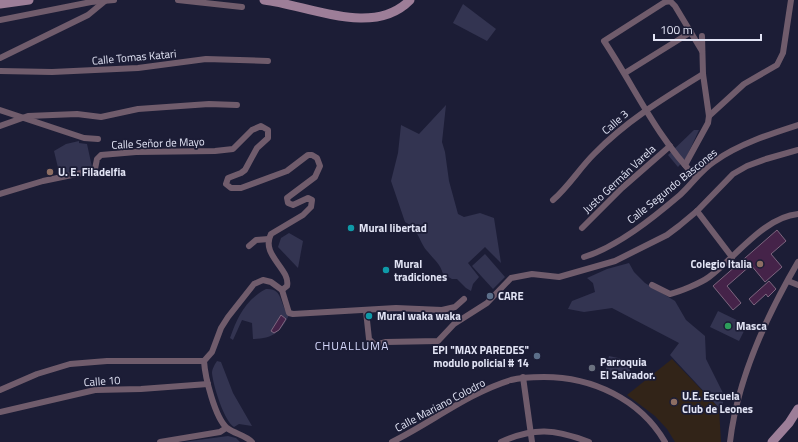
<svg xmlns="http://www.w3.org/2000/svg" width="798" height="442" font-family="'Titillium Web',sans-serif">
	<rect width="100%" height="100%" fill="#1c1d36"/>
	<!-- education -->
	<path fill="#322418" d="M672,359l47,49 2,34h-46l-8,-13 -12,-13 -28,-21z"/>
	<!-- green -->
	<g fill="#333451">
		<path d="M463,4l33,25 -9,12 -34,-18z"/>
		<path d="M446,105l-4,37 3,10 4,29 9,33 6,3 16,-4 14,5 7,45 -16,-16 -17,16 11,14 -6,7 -2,7 -5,-3 -9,-9h-5l-9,-5c-3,-11 -9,-14 -15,-22 -10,-11 -8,-22 -23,-30l-14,-41 7,-28 3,-28 18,9z"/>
		<path d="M694,130h5l-13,28 -8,9 -10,-12z"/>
		<path d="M79,141v2l8,1 5,23 -32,9 -6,-25 12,-7z"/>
		<path d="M289,233l14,8 -5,27 -20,-21 3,-9z"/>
		<path d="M485,254l20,23 -12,12 -21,-23z"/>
		<path d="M629,263l5,9 11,11 30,18 11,19 19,16 1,23 17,34v19l-53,-57 9,-12 -67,-35 -28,4 -16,-3 4,-8 23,-9 -2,-9 -6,-5 20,-9z"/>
		<path d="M266,289c18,-1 13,16 23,26 -8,17 -17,24 -36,24l-1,-16 -10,-3 -9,20 -3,-2c7,-20 15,-38 36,-49z"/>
		<path d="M718,311l29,14 -8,16 -29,-14z"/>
		<path d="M609,356l23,5 -3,16 -24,-4z"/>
		<path d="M217,361l4,1 12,31 19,33 -13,-2 -5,3c-10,-6 -21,-42 -22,-54 0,-4 3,-9 5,-12z"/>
		<path d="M228,436l8,2 4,4h-57z"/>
	</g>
	<!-- building -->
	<g fill="#452349" stroke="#7d667f">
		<path d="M777,230l9,11 -15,13 11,13 -17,15 -14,-17 -24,21 14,17 -8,7 -20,-24z"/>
		<path d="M769,281l7,8 -8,8 -2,-3 -12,11 -5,-6z"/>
		<path d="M281,315l5,4 -7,11 -5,3 -3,-2z"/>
	</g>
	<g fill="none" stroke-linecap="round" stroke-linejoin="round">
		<!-- street -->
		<g stroke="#705c6c" stroke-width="6">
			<path d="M178,0l64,7"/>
			<path d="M0,20l91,-18 23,-2"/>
			<path d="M0,58l88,-43 17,-14"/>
			<path d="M0,71l52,1 86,-4 68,-9 62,2"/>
			<path d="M625,73l66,-41"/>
			<path d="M0,110l84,28 14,1"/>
			<path d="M709,116l35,-32 33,-19 6,-12 8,-53"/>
			<path d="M0,126l28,-10 49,-2 24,3 37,-8 71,-5 28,1"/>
			<path d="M685,165l23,-42 1,-7 -6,-42 -1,-38"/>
			<path d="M696,177c-39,-39 -62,-91 -92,-136l61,-39 5,-1 5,5 27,45"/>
			<path d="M0,194l43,-13 48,-10 4,-2 2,-10 4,-4 35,-3 79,-1 18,-2 19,-19 9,-4 7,4v8l-11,10 -12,22 -4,3 -13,5 -2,6 5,4h10l46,-17 21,-16h4l5,3 3,8 -5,11 -28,21 1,5 5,2 15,-7 4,2 -1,7 -8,8 -32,19c-11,21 20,35 16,52l-5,4 -11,-8 -8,-2 -9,4 -26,33 -7,11 -9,24 -8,9c1,16 11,57 23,67 8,6 18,7 25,14"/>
			<path d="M553,200c16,-14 26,-31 41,-46 32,-33 70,-56 109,-80"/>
			<path d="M697,211l35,46"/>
			<path d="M582,228l40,-40 48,-42"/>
			<path d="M249,246l7,-6 13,-1"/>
			<path d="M584,257c33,-10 69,-39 96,-62 12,-11 21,-25 35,-34 24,-17 55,-27 83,-36"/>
			<path d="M788,281l10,4"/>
			<path d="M652,285l18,9c9,-2 31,-11 39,-17 26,-19 55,-60 89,-63"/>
			<path d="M282,290l7,23 4,1 103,-6 46,2 13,-3 9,-8"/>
			<path d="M366,311l3,28 6,6 11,-3 52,-1 16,-17 33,-21 24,-25 21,-4 27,3 56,-16 52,-26 12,-9 18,-15 36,-37 14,-8 19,-7 32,-9"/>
			<path d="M523,377l9,65"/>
			<path d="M0,390l37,-16 33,-10 37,-3h97"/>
			<path d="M0,412l95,-22 46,-1 67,-5"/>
			<path d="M160,442l60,-10 6,-4"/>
			<path d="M392,442c39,-19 76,-49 119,-62 11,-3 22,-3 33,-3 48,0 96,22 121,65"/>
			<path d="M501,442c33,-15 54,-13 88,0"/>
			<path d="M730,442c7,-61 37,-127 68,-180"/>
		</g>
		<!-- secondary -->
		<g stroke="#9d7e98" stroke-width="9">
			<path d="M264,0c44,5 109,38 146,0"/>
			<path d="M0,4l29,-4"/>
			<path d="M772,442l17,-19 9,-14"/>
		</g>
	</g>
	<!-- markers -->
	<g fill="#8d6e63" stroke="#1c1d36" stroke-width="1.5">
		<circle cx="50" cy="172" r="4"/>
		<circle cx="760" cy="264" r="4"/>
		<circle cx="674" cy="402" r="4"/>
	</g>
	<g fill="#0f9aa8" stroke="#1c1d36" stroke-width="1.5">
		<circle cx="351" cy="228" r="4"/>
		<circle cx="386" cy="270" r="4"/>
		<circle cx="369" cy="316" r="4"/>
	</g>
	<g fill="#5c6f8a" stroke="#1c1d36" stroke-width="1.5">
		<circle cx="490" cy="296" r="4"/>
		<circle cx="537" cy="356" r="4"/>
	</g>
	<circle fill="#2e9e5b" stroke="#1c1d36" stroke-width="1.5" cx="728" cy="326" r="4"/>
	<circle fill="#6b7280" stroke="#1c1d36" stroke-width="1.5" cx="592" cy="368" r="4"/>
	<g text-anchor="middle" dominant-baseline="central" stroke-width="3.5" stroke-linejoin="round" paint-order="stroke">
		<!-- street labels -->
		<g font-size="11" fill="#e2e4f5" stroke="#1c1d36">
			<text transform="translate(134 57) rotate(-5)">Calle Tomas Katari</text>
			<text transform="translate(615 122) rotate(-41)">Calle 3</text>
			<text transform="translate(158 143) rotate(-2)">Calle Señor de Mayo</text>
			<text transform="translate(619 179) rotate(-43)">Justo Germán Varela</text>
			<text transform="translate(672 186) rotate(-39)">Calle Segundo Bascones</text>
			<text transform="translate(102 381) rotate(-4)">Calle 10</text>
			<text transform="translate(440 405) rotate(-28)">Calle Mariano Colodro</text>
		</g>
		<!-- poi labels -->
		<g font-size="11" font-weight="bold" fill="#e2e4f5" stroke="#1c1d36" text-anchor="start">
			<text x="58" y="172">U. E. Filadelfia</text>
			<text x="359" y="228">Mural libertad</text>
			<text x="394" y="264">Mural<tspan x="394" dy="13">tradiciones</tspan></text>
			<text x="752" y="264" text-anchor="end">Colegio Italia</text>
			<text x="498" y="296">CARE</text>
			<text x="377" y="316">Mural waka waka</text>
			<text x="736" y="326">Masca</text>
			<text x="529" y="350" text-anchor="end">EPI "MAX PAREDES"<tspan x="529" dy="13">modulo policial # 14</tspan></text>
			<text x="600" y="362">Parroquia<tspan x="600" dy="13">El Salvador.</tspan></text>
			<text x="682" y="396">U.E. Escuela<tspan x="682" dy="13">Club de Leones</tspan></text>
		</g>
		<!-- neighbourhood labels -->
		<g font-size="12" letter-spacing="1" fill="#d4d7fa" stroke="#1c1d36">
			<text x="352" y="345">CHUALLUMA</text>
		</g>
	</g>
	<!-- scale -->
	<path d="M654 34v6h107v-6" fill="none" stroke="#e2e4f5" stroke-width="2"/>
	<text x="660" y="34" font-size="12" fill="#e2e4f5" stroke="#1c1d36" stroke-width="3" paint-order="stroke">100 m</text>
</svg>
